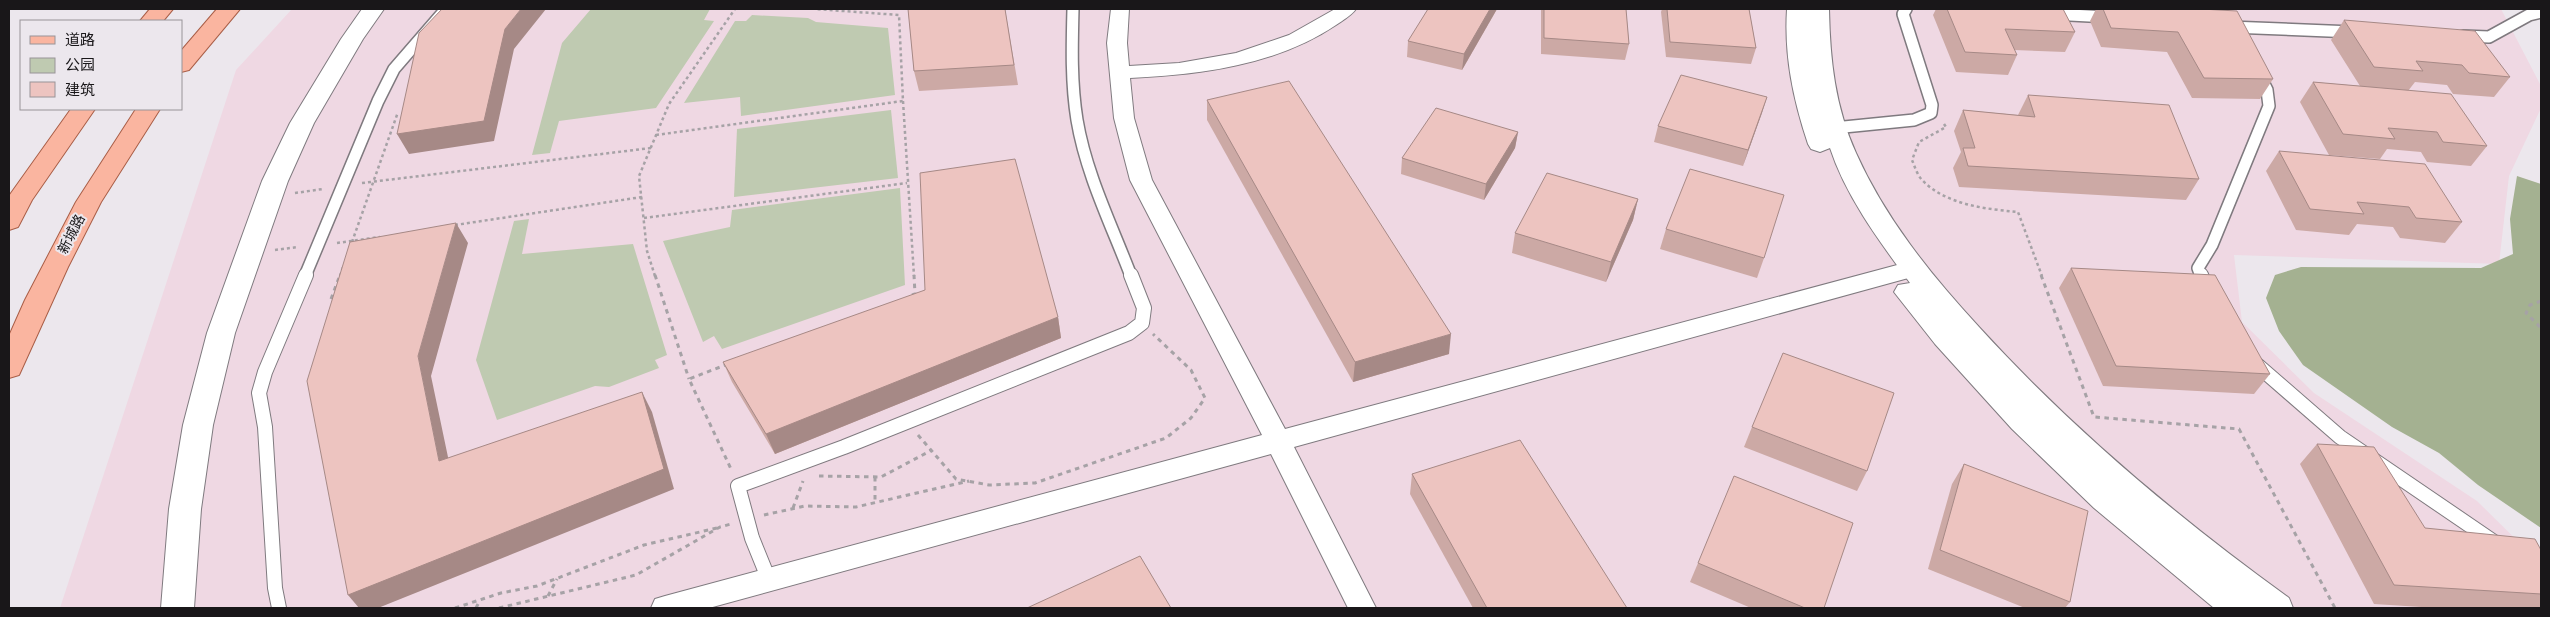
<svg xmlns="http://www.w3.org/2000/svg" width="2550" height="617" font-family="'Work Sans','Noto Sans SC',sans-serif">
	<rect width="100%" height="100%" fill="#ece7ed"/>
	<!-- commercial -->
	<path fill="#efd8e3" d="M292,9h2209l40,77v22l-32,68 -10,88 -265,-9 8,67 72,71 163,108 64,63v44h-2481l176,-538z"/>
	<!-- green -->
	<g fill="#bfcab1">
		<path d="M591,9h119l-6,11 10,1 -58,87 -97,13 -9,32 -18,2 30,-112z"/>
		<path d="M752,15l56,3 8,4 72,6 7,67 -154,21 -1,-19 -56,6 51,-82h11z"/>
		<path d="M891,110l7,68 -164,19 3,-68z"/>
		<path d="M900,188l5,97 -183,64 -8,-13 -11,6 -40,-101 67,-14 2,-17z"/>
		<path d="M529,219l-7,35 111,-10 34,111 -12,5 4,8 -50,19 -14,-1 -98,34 -21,-60 38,-139z"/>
	</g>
	<!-- forest -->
	<path fill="#a4b191" d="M2517,176l24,8v344l-63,-43 -39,-32 -47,-26 -89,-62 -24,-34 -13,-33 9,-23 26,-8 180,1 32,-14 -3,-35z"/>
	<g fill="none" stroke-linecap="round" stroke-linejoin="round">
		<!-- lane-far1 casing -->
		<g stroke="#7f7a7f" stroke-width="14">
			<g id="lane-far1">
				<path d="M1073,9c-1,37 -2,74 4,111 9,54 35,106 54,156"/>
				<path d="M2051,14l57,3"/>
				<path d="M2230,27l123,5"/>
				<path d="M2463,36l26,1 40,-22 12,-3"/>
				<path d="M1834,128l80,-8 17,-7 1,-8 -29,-91 3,-5"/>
				<path d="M305,276l73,-175 16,-32 52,-60"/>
				<path d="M2201,276l-3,-8 14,-23 57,-139 -2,-16 -7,-14"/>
			</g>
		</g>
		<!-- lane casing -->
		<g stroke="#7f7a7f" stroke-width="16">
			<g id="lane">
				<path d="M2201,275l6,15"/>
				<path d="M2256,364l84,73 154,105"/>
				<path d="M769,580l-17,-42 -14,-52 106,-39 285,-114 13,-10 2,-15 -13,-33"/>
				<path d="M279,608l-4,-20 -10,-161 -6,-34 6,-21 41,-97"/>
			</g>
		</g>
		<!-- street casing -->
		<g stroke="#7f7a7f" stroke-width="2">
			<path id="street" d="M1111,9h18l-2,34 2,23 50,-3 57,-10 53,-18 46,-26h21c-5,7 -13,11 -20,16 -59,40 -137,50 -206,53l4,40 18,62 133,249 627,-168 8,2 4,6 -4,6 -8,2 -618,170 82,161h-28l-77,-154 -562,154h-58l4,-9 10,-3 597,-161 -132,-255 -16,-62 -7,-75z"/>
		</g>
		<!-- secondary casing -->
		<g stroke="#7f7a7f" stroke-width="2">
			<g id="secondary">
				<path d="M362,9h22l-21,30 -49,84 -26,58 -53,152 -22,92 -12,84 -7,99h-33l8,-99 14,-84 24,-92 55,-152 28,-58 51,-84z"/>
				<path d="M1787,9h42c1,51 6,97 27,144 29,65 75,122 123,174 93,102 198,190 310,271l4,10h-79l-120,-100 -82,-79 -77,-85 -41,-52 4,-7 12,-2c-30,-41 -64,-86 -80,-135l-10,4 -9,-3 -3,-5c-15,-45 -24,-88 -21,-135z"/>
			</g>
		</g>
		<!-- primary casing -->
		<g stroke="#a95e47" stroke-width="2">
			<g id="primary">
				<path d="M150,9h23l-10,12h-23z"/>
				<path d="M217,9h23l-51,61 -8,2v-21z"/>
				<path d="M71,109h24l-63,91 -14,27 -9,3v-34z"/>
				<path d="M136,109h24l-59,93 -33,65 -49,108 -10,3v-42l16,-36 51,-98z"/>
			</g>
		</g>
		<!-- path-far1 -->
		<g stroke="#a6a2a6" stroke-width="2.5" stroke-dasharray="3 3" stroke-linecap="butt">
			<path d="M903,101l11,175"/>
			<path d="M1944,124l2,3 -27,15 -7,18c3,7 5,15 11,21 24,24 63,28 95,31l24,64"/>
			<path d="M656,135l247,-34 -4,-86 -84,-6"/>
			<path d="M362,183l289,-35"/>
			<path d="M295,193l28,-4"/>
			<path d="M644,218l263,-35"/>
			<path d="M455,225l187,-28"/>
			<path d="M352,242l46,-130"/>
			<path d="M337,243l43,-6"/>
			<path d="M275,250l23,-3"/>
			<path d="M340,276l3,-9"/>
			<path d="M655,276l-8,-25 -8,-75 30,-72 66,-95"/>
		</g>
		<!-- path -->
		<g stroke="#a6a2a6" stroke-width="3" stroke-dasharray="4.5 4.5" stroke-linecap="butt">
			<path d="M655,275l34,104"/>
			<path d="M2041,275l53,142 145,12 96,179"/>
			<path d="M912,295l3,-1 -1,-19"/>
			<path d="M331,299l9,-24"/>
			<path d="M2541,301l-11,4 -4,8 15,15"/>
			<path d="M728,364l-39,15 42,90"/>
			<path d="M918,435l38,44 33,6 46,-2 131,-45 25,-20 14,-20 -14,-28 -38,-36"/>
			<path d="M819,476l62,1 51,-27"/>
			<path d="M875,477v26"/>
			<path d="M793,508l10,-27"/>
			<path d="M764,515l41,-9 51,1 113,-26"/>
			<path d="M548,596l9,-17"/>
			<path d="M455,608l46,-15 36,-7 107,-41 73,-17"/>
			<path d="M476,608l4,-8"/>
			<path d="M499,608l137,-33 84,-48 11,-3"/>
		</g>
		<!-- lane-far1 -->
		<use href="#lane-far1" stroke="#fff" stroke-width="11"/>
		<!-- lane -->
		<use href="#lane" stroke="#fff" stroke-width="14"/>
		<!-- street -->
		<use href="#street" fill="#fff" fill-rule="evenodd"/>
		<!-- secondary -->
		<use href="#secondary" fill="#fff" fill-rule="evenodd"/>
		<!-- primary -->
		<use href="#primary" fill="#fab5a0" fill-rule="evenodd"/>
	</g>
	<!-- wall -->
	<g fill="#cca9a5">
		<path d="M906,9h99l13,76 -99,6 -5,-20 -6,-62z"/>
		<path d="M1497,9l-35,61 -55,-13 1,-16z"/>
		<path d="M1541,9h85l3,35 -4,16 -84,-6z"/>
		<path d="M1662,9h87l7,39 -5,16 -85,-7 -5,-45z"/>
		<path d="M1936,9h127l12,23 -10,20 -51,-2 3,5 -9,20 -52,-3 -23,-57z"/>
		<path d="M2096,9h105l72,70 -13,20 -68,-1 -25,-46 -66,-5 -11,-26z"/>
		<path d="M2344,20l166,57 -16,20 -41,-3 -6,-9 -32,-3 -7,9 79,55 -16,20 -44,-4 -6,-10 -34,-3 -7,10 -51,-4 -29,-53 13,-20 47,4 -29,-46z"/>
		<path d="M2028,95l171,84 -13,21 -227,-13 -6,-19 8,-16 -7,-21 9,-21 55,5z"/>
		<path d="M1767,97l-24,69 -89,-24 4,-16z"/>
		<path d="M1207,100l242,254 -96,28 -146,-262z"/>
		<path d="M1518,132l-3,16 -31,52 -83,-26 1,-16z"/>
		<path d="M2279,151l183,71 -17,21 -45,-5 -7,-11 -36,-3 -8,11 -53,-5 -30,-59z"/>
		<path d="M1638,199l-5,21 -27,62 -94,-29 3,-20z"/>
		<path d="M1666,229l98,29 -7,20 -97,-29z"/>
		<path d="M2071,268l199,106 -16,20 -151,-8 -44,-98z"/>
		<path d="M1058,317l3,21 -286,116 -43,-72 -9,-20z"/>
		<path d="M1752,427l115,44 -10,20 -113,-44z"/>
		<path d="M2317,444l108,84 116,22v58h-104l-63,-4 -74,-140z"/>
		<path d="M1964,464l106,138 -5,6h-40l-97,-39 24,-85z"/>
		<path d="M1412,474l215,134h-154l-63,-114z"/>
		<path d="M1698,563l126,45h-73l-61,-26z"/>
	</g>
	<!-- shaded-wall -->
	<g fill="#a68986">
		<path d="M521,9h25l-32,40 -20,92 -85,13 -12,-20 108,-105z"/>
		<path d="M1490,9h7l-35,61 2,-16z"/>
		<path d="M1767,97l-5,16 -19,53 5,-16z"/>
		<path d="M1518,132l-3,16 -31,52 2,-16z"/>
		<path d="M1638,199l-5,21 -27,62 5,-20z"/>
		<path d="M456,223l12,20 -37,133 22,105 -14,-20 -21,-105z"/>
		<path d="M1058,317l3,21 -286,116 -9,-20z"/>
		<path d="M1451,334l-2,20 -96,28 2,-20z"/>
		<path d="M642,392l10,20 22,77 -296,119h-19l-11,-13z"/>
	</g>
	<!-- building -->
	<g fill="#edc4c0" stroke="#a68986">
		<path d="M442,9h79l-16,20 -21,92 -87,13 22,-101z"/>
		<path d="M908,9h97l9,56 -100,6z"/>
		<path d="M1428,9h62l-26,45 -56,-13z"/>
		<path d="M1544,9h82l3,35 -85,-6z"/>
		<path d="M1667,9h82l7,39 -86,-6z"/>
		<path d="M1947,9h116l12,23 -70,-3 12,26 -52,-3z"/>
		<path d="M2103,9h98l36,2 36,68 -69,-1 -26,-46 -67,-4z"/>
		<path d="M2344,20l131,11 35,46 -41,-4 -7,-8 -46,-4 7,10 -49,-4z"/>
		<path d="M1681,75l86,22 -19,53 -90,-24z"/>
		<path d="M1289,81l162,253 -96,28 -148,-262z"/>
		<path d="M2313,82l138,12 36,52 -44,-4 -6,-10 -49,-4 7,11 -52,-5z"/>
		<path d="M2028,95l141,10 30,74 -231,-13 -5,-18h12l-12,-38 72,7z"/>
		<path d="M1436,108l82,24 -32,52 -84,-26z"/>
		<path d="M2279,151l146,13 37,58 -46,-4 -7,-11 -52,-5 7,12 -54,-5z"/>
		<path d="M1015,159l43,158 -292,117 -43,-72 202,-72 -5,-117z"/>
		<path d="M1690,169l94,26 -20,63 -98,-29z"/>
		<path d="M1547,173l91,26 -27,63 -96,-29z"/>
		<path d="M456,223l-38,133 21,105 203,-69 22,77 -316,126 -41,-214 43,-139z"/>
		<path d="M2071,268l144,7 55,99 -154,-8z"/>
		<path d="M1783,353l111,40 -27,78 -115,-44z"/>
		<path d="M1520,440l107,168h-140l-75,-134z"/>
		<path d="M2317,444l57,3 51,81 110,11 6,11v44l-147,-9z"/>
		<path d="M1964,464l124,47 -18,91 -130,-52z"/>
		<path d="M1734,476l119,47 -29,85h-19l-107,-45z"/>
		<path d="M1140,556l31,52h-144z"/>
	</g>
	<g text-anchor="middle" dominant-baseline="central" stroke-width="4" stroke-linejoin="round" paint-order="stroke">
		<!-- street labels -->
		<g font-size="14" fill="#191719" stroke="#ece7ed">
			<text transform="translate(71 234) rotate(-63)">新城路</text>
		</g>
	</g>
	<!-- border -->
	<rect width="2550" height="617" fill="none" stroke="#191719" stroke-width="20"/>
	<!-- legend -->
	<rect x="20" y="20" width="162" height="90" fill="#ece7ed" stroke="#989498"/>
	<rect x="30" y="36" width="25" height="8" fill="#fab5a0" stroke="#989498"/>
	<text x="65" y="45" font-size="15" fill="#191719">道路</text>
	<rect x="30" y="58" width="25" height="15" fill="#bfcab1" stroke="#989498"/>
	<text x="65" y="70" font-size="15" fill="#191719">公园</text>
	<rect x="30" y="82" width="25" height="15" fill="#edc4c0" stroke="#989498"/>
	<text x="65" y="95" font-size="15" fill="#191719">建筑</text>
</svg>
